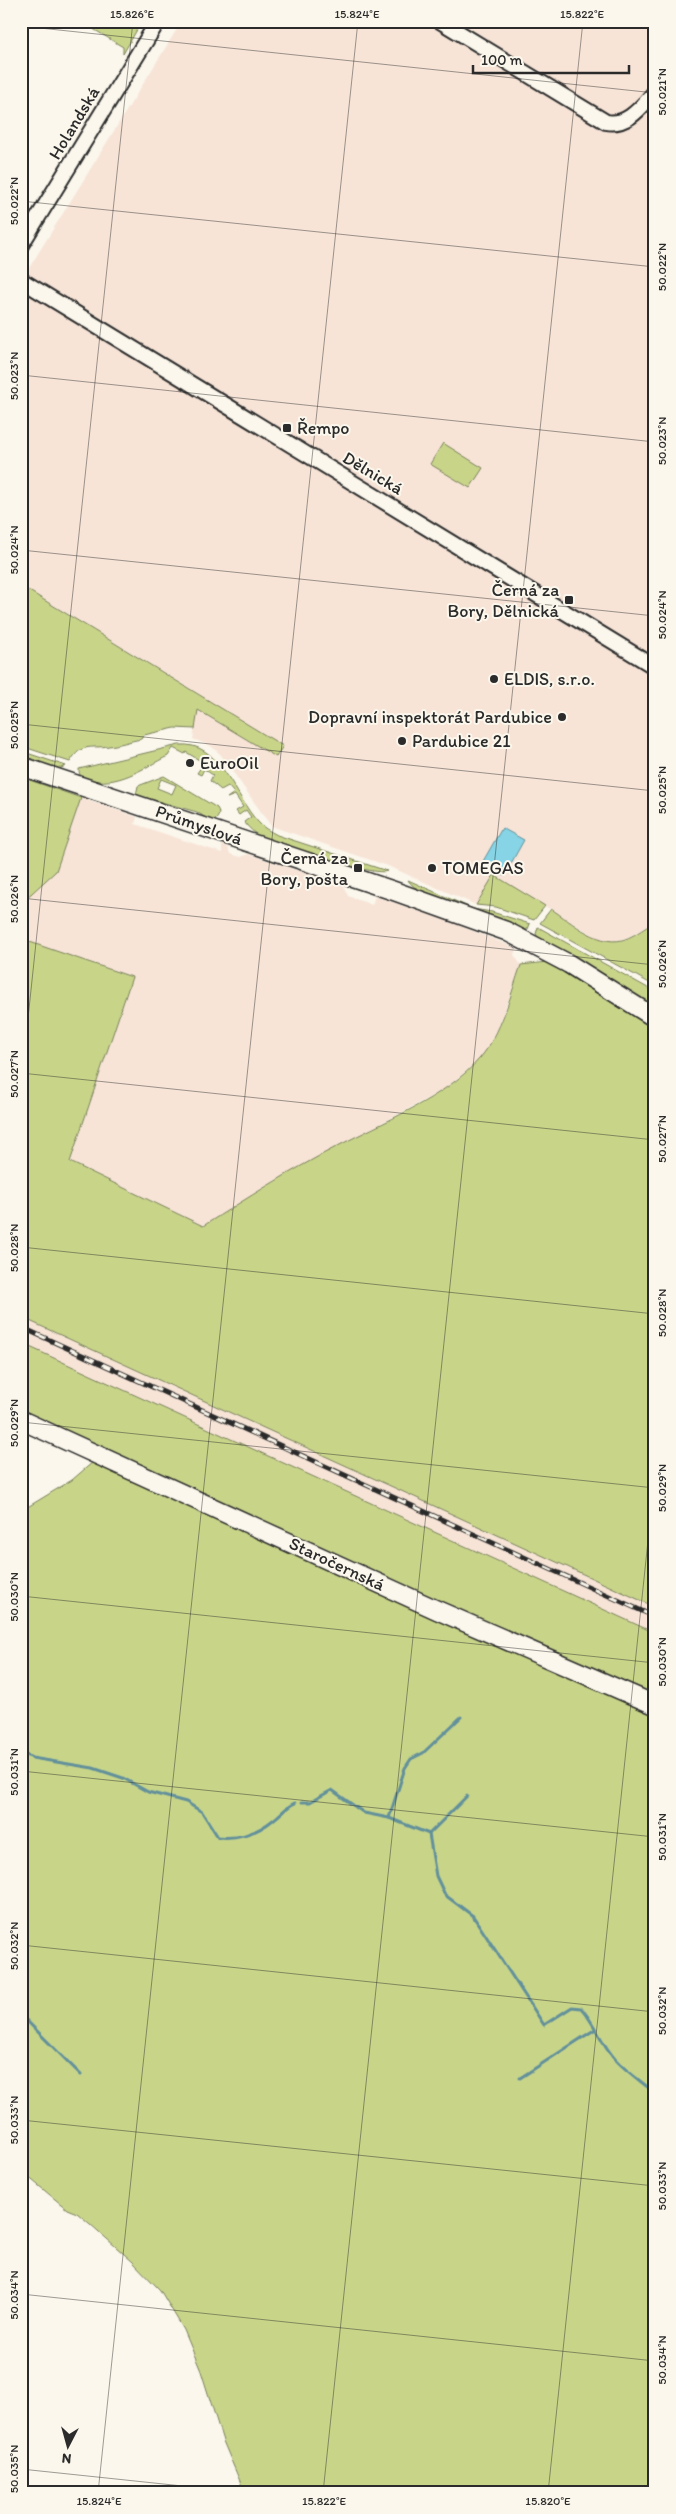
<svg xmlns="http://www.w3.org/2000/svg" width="676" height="2514" font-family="Itim,sans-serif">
	<rect width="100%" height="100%" fill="#fbf7ec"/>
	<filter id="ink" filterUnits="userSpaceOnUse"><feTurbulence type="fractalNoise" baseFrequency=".02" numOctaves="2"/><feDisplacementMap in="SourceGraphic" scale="10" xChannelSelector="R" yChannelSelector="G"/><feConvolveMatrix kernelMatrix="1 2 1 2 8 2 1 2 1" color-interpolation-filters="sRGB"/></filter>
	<g filter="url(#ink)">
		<!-- built -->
		<g fill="#f7e4d7">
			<path d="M182,21h473v901l-28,16 -12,3h-13l-108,-66 -18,30 -88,-39 -117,-40 -50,-71 -10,-9 -18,-7 7,-44 -179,-109v-305z"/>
			<path d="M81,798l56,19 -2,7 87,29v-8l6,2 2,7 11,3 7,-3 95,31 5,11 24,9 3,-9 70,24 71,28 -2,7 7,10 -24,66 -7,15 -11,14 -34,29 -172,93 -70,44 -133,-64 62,-185 -111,-38v-36l35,-32z"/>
			<path d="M21,1317l634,290v26l-634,-290z"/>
		</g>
		<!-- green -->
		<g fill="#c8d589" stroke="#7a805a" fill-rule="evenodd">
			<path d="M80,21h62l-19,33v-7z"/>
			<path d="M443,443l40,25 -13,20 -40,-24z"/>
			<path d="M21,586l262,160 -7,11 -78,-47 -3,19 -20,-1 -31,7 -3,4c-11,2 -22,6 -32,7 -19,3 -27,-4 -39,16l-49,-16z"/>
			<path d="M179,745c42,-4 56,53 79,77 5,6 12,9 19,13l110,36c-10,6 -112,-25 -126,-33 -6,-4 -12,-10 -17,-16l7,-5 -5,-7 -7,5 -3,-4 7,-4 -8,-12 -8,3 7,-5 -6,-7 -7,4 -11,-9 3,-6 -9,-6 -3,6 -4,-2 7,-10 -18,-11 -1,2 -12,-6 -5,8c-25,12 -52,32 -80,23 -7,-2 -9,-3 -9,-10z"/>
			<path d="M21,751l45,15 -10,4 -35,-10z"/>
			<path d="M164,776l53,32c4,6 1,11 -5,14l-15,-10 -61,-17 2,-9zM161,779l15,6 -4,9 -15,-6z"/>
			<path d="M21,777l60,21 -25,73 -35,32z"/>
			<path d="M494,875l51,31 -11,14 -38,-13 -20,-2z"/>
			<path d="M408,880l65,29 19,3 38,12 -2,5 -5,1c-23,-8 -106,-32 -115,-50z"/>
			<path d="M551,909c21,13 50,41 77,29 9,-4 18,-11 27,-16v64l-115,-63z"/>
			<path d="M538,927l117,65v15l-116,-68 -3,-5z"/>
			<path d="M21,939l111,38 -62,185 133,64c44,-28 87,-55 133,-79 46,-25 110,-49 144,-89 22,-26 30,-62 41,-93l26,-3 108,68v577l-634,-290z"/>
			<path d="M21,1343l634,290v62l-214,-93 -420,-192z"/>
			<path d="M93,1462l341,156 221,96v779h-410l-22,-52 -22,-70 -17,-41 -24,-40 -27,-28 -44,-39 -12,-10 -10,-4 -46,-38v-660l51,-31z"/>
		</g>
		<!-- water -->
		<path fill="#86d4e5" stroke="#62909b" d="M502,828l22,12 -20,36 -22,-13z"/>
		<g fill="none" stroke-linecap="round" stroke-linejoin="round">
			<!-- stream -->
			<g stroke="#62909b" stroke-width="3">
				<path d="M21,1752l11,6 61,10 30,10 25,14 38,10 16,10 16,25c20,2 39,-4 55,-17 7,-5 14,-14 22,-17"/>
				<path d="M302,1802h8l22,-12 32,23 25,5 40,16 7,42 9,19 28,21 71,109 28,-18 9,1c14,15 20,36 35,52 11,12 26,22 39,33"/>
				<path d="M389,1818l16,-50 6,-9 12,-6 38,-36"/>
				<path d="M429,1834l38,-38"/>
				<path d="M21,2015l60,60"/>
				<path d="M520,2078l74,-48"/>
			</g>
			<!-- minor casing -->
			<g stroke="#2b2b2b" stroke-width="18">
				<g id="minor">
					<path d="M440,21l166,101c22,4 35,-15 49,-30"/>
					<path d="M21,245l137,-224"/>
					<path d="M21,280l634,387"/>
				</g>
			</g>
			<!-- major casing -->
			<g stroke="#2b2b2b" stroke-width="21">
				<g id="major">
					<path d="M21,766l373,125 112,40 63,33 86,54"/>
					<path d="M21,1420l416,190 218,95"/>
				</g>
			</g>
			<!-- minor -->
			<use href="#minor" stroke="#fbf7ec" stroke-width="14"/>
			<!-- major -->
			<use href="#major" stroke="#fbf7ec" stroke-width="18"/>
			<!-- rail casing -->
			<g stroke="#2b2b2b" stroke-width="5">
				<path id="rail" d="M21,1327l634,290"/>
			</g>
			<!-- rail -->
			<use href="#rail" stroke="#fbf7ec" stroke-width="3" stroke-dasharray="9" stroke-linecap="butt"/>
		</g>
	</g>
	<!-- ticks -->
	<path fill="none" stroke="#2b2b2b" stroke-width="1" stroke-opacity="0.45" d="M21,26l634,67M21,201l634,66M21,375l634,67M21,550l634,66M21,724l634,67M21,898l634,67M21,1073l634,67M21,1085l112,-1064M21,1247l634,67M21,1422l634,66M21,1596l634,67M21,1771l634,66M21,1945l634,67M21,2120l634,66M21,2294l634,67M21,2469l228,24M98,2493l260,-2472M323,2493l260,-2472M548,2493l107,-1019"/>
	<!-- markers -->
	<g fill="#2b2b2b" stroke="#fbf7ec" stroke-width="2">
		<rect x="282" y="423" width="10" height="10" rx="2.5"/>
		<rect x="564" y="595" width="10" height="10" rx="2.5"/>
		<circle cx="494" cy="679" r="5"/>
		<circle cx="562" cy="717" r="5"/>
		<circle cx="402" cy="741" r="5"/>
		<circle cx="190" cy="763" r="5"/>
		<rect x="353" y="863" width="10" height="10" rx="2.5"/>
		<circle cx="432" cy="868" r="5"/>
	</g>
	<g text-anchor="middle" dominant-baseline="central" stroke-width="4" stroke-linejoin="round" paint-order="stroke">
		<!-- street labels -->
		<g font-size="18" fill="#2b2b2b" stroke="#fbf7ec">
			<text transform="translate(74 123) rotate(-59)">Holandská</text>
			<text transform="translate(373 473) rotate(31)">Dělnická</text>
			<text transform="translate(199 825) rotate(19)">Průmyslová</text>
			<text transform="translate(337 1564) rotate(25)">Staročernská</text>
		</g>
		<!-- poi labels -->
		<g font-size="18" fill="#2b2b2b" stroke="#fbf7ec" text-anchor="start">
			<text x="297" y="428">Řempo</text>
			<text x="559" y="590" text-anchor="end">Černá za<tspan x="559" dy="21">Bory, Dělnická</tspan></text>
			<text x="504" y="679">ELDIS, s.r.o.</text>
			<text x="552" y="717" text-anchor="end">Dopravní inspektorát Pardubice</text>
			<text x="412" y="741">Pardubice 21</text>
			<text x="200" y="763">EuroOil</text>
			<text x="348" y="858" text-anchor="end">Černá za<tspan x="348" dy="21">Bory, pošta</tspan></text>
			<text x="442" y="868">TOMEGAS</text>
		</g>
	</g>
	<!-- margin -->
	<rect width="676" height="2514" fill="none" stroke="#fbf7ec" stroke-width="55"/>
	<!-- north arrow -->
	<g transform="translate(68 2446) rotate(186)" stroke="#fbf7ec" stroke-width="4" paint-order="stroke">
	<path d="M0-4L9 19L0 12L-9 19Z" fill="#2b2b2b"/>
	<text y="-8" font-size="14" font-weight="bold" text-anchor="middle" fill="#2b2b2b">N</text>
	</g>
	<!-- scale -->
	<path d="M473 65v8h156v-8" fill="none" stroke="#2b2b2b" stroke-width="2.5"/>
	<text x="481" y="65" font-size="15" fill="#2b2b2b" stroke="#fbf7ec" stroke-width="4" paint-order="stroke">100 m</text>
	<rect x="28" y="28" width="620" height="2458" fill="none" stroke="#2b2b2b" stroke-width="2"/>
	<g font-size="12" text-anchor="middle" fill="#2b2b2b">
		<text x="132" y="18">15.826°E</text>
		<text x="357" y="18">15.824°E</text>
		<text x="582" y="18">15.822°E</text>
		<text transform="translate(662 92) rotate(-90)" y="4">50.021°N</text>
		<text transform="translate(14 201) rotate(-90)" y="4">50.022°N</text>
		<text transform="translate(662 267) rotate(-90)" y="4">50.022°N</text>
		<text transform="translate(14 376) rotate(-90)" y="4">50.023°N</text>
		<text transform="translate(662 441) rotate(-90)" y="4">50.023°N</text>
		<text transform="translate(14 550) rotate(-90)" y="4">50.024°N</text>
		<text transform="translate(662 615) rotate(-90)" y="4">50.024°N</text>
		<text transform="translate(14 725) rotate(-90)" y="4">50.025°N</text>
		<text transform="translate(662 790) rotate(-90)" y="4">50.025°N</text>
		<text transform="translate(14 899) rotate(-90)" y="4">50.026°N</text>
		<text transform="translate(662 964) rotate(-90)" y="4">50.026°N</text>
		<text transform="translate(14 1074) rotate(-90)" y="4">50.027°N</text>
		<text transform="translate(662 1139) rotate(-90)" y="4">50.027°N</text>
		<text transform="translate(14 1248) rotate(-90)" y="4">50.028°N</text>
		<text transform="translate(662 1313) rotate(-90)" y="4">50.028°N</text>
		<text transform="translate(14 1423) rotate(-90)" y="4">50.029°N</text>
		<text transform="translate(662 1488) rotate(-90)" y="4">50.029°N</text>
		<text transform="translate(14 1597) rotate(-90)" y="4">50.030°N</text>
		<text transform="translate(662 1662) rotate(-90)" y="4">50.030°N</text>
		<text transform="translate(14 1772) rotate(-90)" y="4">50.031°N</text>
		<text transform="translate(662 1837) rotate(-90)" y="4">50.031°N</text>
		<text transform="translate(14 1946) rotate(-90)" y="4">50.032°N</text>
		<text transform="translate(662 2011) rotate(-90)" y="4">50.032°N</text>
		<text transform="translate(14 2120) rotate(-90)" y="4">50.033°N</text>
		<text transform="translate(662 2186) rotate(-90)" y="4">50.033°N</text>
		<text transform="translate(14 2295) rotate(-90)" y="4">50.034°N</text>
		<text transform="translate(662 2360) rotate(-90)" y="4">50.034°N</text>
		<text transform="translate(14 2469) rotate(-90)" y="4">50.035°N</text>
		<text x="99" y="2505">15.824°E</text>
		<text x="324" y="2505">15.822°E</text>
		<text x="548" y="2505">15.820°E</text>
	</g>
</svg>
